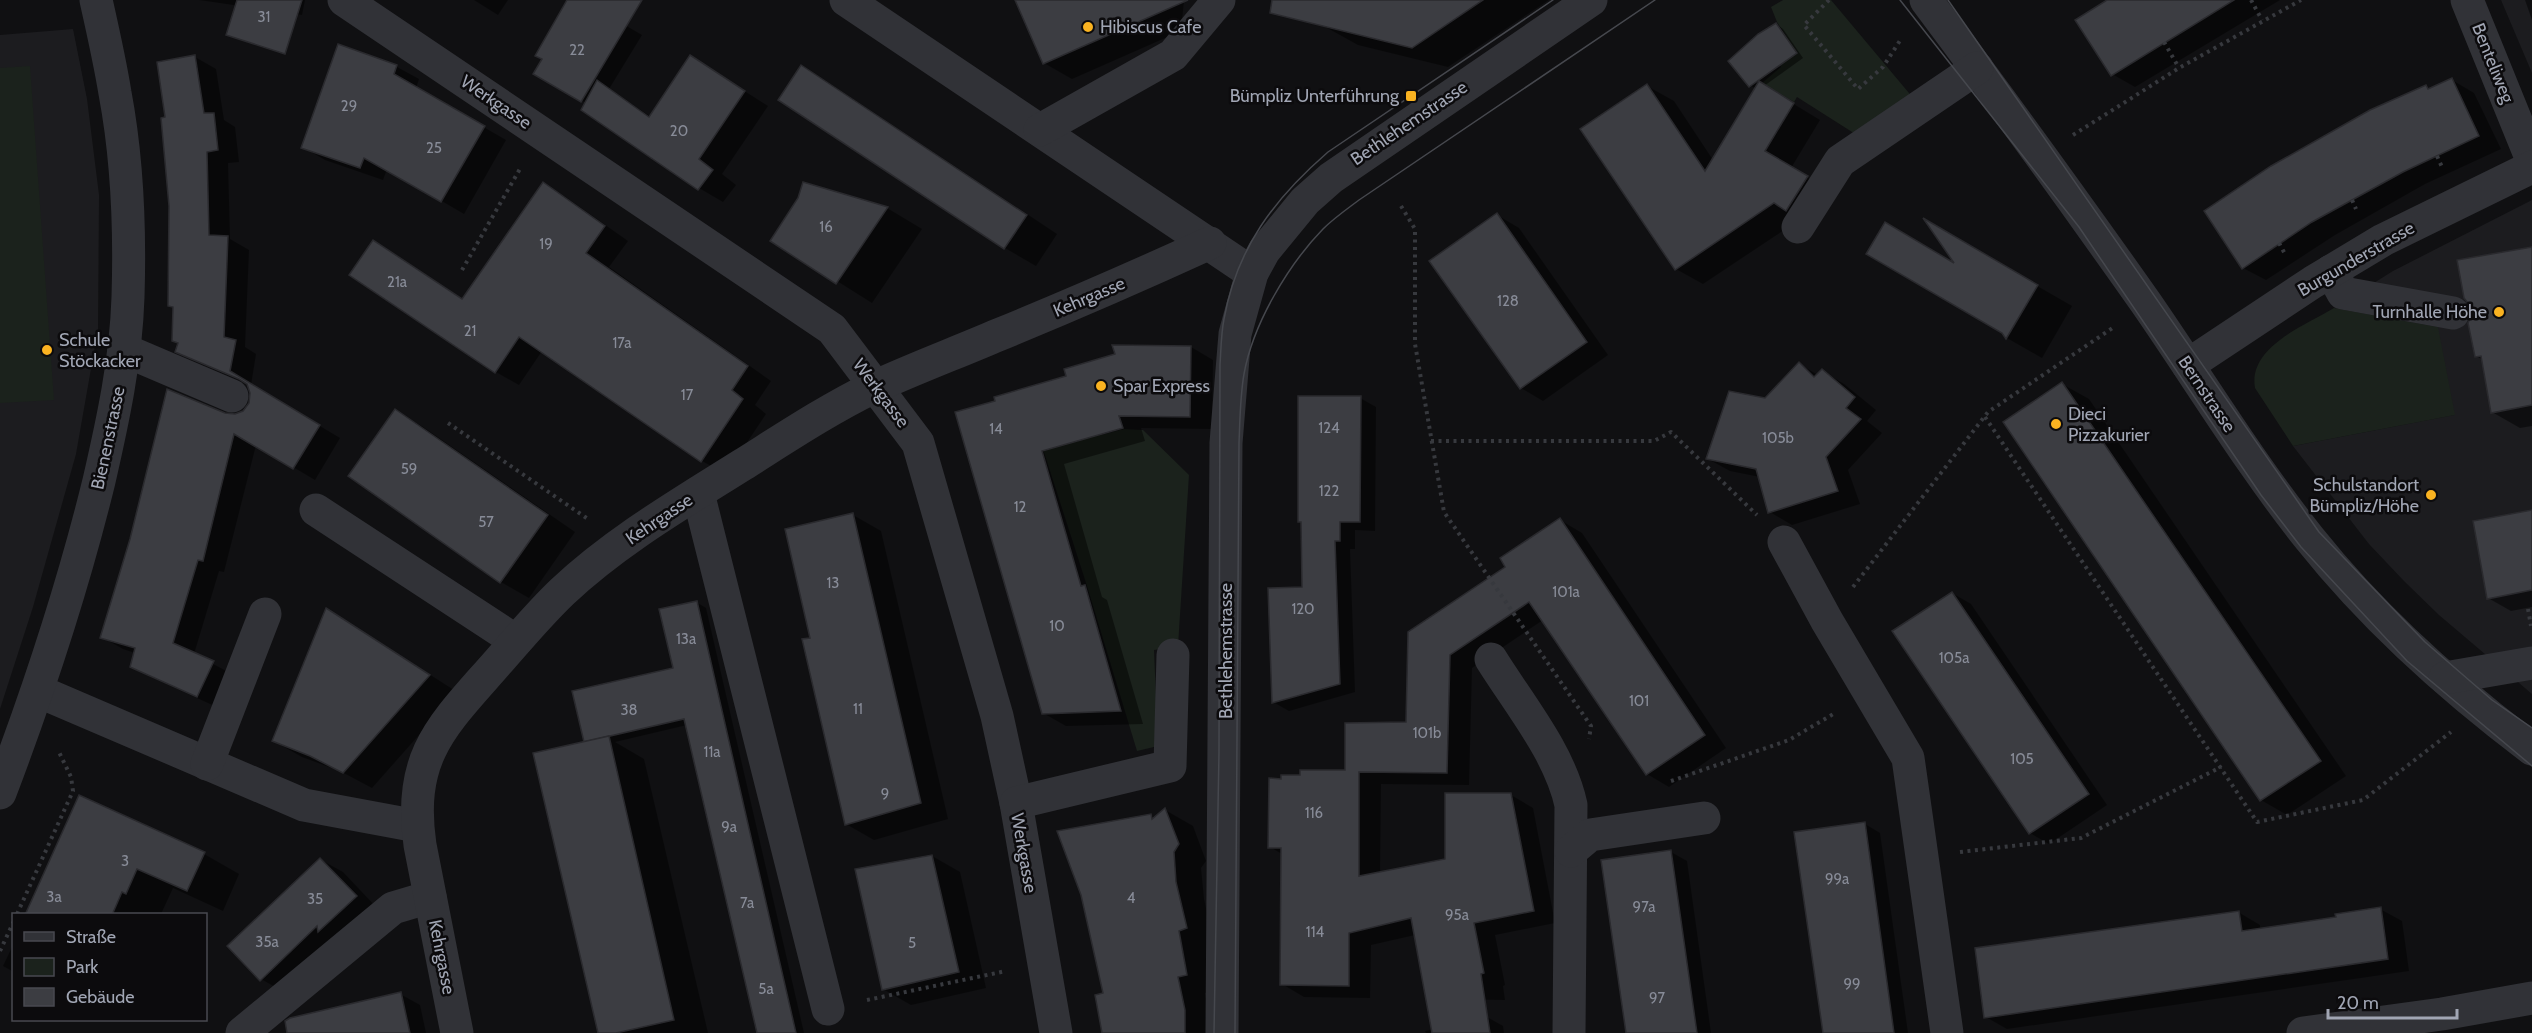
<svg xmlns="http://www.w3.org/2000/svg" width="2532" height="1033" font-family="Cabin,sans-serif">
	<rect width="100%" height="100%" fill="#101012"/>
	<!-- built -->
	<g fill="#1c1c1f">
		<path d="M2501,0h31v73z"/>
		<path d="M73,29l14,70 12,96 -1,134 -22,125 -43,153 -33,102v-674z"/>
		<path d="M2532,200v494l-93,-79 -35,-34 -35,-37 -76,-98 161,-31 -17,-88 -103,-19 59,-37z"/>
	</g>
	<!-- green -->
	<g fill="#1b221c">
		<path d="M1783,0h48l83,99 -54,38 -63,-40 -3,5 -32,-19 19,-16 -1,-2 17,-12 -20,-31 -6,-15z"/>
		<path d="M30,66l24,334 -54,3v-335z"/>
		<path d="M2334,308l104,19 17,88 -162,31 -38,-58c-7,-41 49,-62 79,-80z"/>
		<path d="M1092,424l5,12 27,-7 19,1 46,45 -11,171 -24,4 4,96 -21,5 -50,-165 -46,-143z"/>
	</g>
	<!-- shadow -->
	<g fill="#0007">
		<path d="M199,0h106l-3,15z"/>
		<path d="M474,0h34l-10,15z"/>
		<path d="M579,0h3l60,35 -33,54 42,28 40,-60 77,49 -46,68 14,11 -13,17 -24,-14 -113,-85 -51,-29z"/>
		<path d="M1017,0h167l-3,31 -109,48 -28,-16z"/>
		<path d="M1328,0h221l-101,67 -90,-22 -36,-20z"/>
		<path d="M2111,0h169l-145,87 -23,-13z"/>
		<path d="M2525,0h7v20z"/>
		<path d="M1776,24l7,5 20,29 -39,28 56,34 -29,48 43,25 -32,25 -99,66 -27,-15 -29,-183 27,15 39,59 43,-71 -6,-4z"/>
		<path d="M339,46l58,21 22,12 -3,9 90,52 -42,74 -77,-45 -4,11 -58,-20 -22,-13z"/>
		<path d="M195,57l21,12 8,51 11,7 4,35 -11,1 2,76 19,11 -4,97 11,7 -5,31 89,53 -25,42 -59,-35 -32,127 -5,-1 -25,83 40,21 -15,33 -66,-30 -22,-12 4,-13 -12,-4 -21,-12 123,-222 10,1 9,-3 7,-10 1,-10 -4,-9 -49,-21 -22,-12 2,-8 -4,-35 -5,-2v-101l-4,-86z"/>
		<path d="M802,67l30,18 225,149 -21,32 -31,-18 -225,-148z"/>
		<path d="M2452,80l22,13 27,56 -76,35 -90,51 -69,45 -23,-12 183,-181 4,2z"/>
		<path d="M544,184l23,14 61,43 -19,26 162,114 -16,24 11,9 -40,60 -24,-13 -160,-110 -23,34 -23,-13 -123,-130 90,58z"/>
		<path d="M804,184l83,24 35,21 -50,74 -100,-63 28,-41z"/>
		<path d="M1497,215l22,13 89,127 -65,46 -22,-13z"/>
		<path d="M1928,223l144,83 -30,52 -35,-20z"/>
		<path d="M2532,248v178l-12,2 -28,-16 -9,-52 -7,-4z"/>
		<path d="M1191,347l22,13 -1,69 -71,-1 4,13 -81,23 38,133 5,3 36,124 -77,2 -23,-13 -46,-311 71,-25z"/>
		<path d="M1799,364l19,11 4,-4 22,13 32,26 -9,11 15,12 -34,37 12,34 -68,21 -22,-13 -10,-35 -30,-6 -22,-12z"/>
		<path d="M2062,384l27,15 257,377 -59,39 -26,-15z"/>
		<path d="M1360,398l16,9 -1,124 -20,-1v19h-5l5,143 -66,19 -16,-9z"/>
		<path d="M395,411l28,16 152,105 -46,66 -28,-16 -151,-106z"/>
		<path d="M2532,512v95l-21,4 -23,-13z"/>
		<path d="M853,515l28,16 67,288 -74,21 -28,-16 -34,-185z"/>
		<path d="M1560,520l22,13 144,215 -57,39 -22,-13 -104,-154 -71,48 -3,117 -88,-1 -1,89 66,-13 65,-65 22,13 22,115 -60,12 10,50 -2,1 2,14 -58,-1 -32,-64 -44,10 -1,53 -66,-1 -22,-13v-130l-12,-7 13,-67 63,-8 62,-48 2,-91 98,-66z"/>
		<path d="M1952,593l19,11 136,201 -58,39 -19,-11z"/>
		<path d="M696,602l10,6 98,425h-46l-71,-308 -72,17 29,17 64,274h-108l-12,-290 86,-73z"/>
		<path d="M354,626l103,66 -85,96 -32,-17 -38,-14 -28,-16z"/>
		<path d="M79,797l125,57 35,20 -16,37 -50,-23 -12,26h-135z"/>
		<path d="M1165,810l28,16 13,35 -5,7 3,31 10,45v47l-9,2 7,40h-108l1,-39 45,-179 5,3z"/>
		<path d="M1865,824l15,9 28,200h-84z"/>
		<path d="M1671,852l16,9 24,172h-84z"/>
		<path d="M932,856l28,16 26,116 -75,17 -28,-16z"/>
		<path d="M321,860l22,12 35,37 -94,83 -23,-13z"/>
		<path d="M2380,909l22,12 7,50 -402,58 -21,-12 252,-105 22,13v5l77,-12z"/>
		<path d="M14,943v29l-11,-6z"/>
		<path d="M400,994l20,11 6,28h-82z"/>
		<path d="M1487,1017l16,9 1,7h-78l-1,-2z"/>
	</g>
	<!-- building -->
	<g fill="#3c3d42" stroke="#2a2a2e" stroke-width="1.5">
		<path d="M237,0h65l-17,54 -59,-19z"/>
		<path d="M567,0h75l-61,102 -48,-28 9,-15 -7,-3z"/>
		<path d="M1015,0h173l-145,64z"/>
		<path d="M1272,0h211l-71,48 -142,-35z"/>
		<path d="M2107,0h127l-123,76 -36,-56z"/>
		<path d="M1776,23l21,30 -48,34 -21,-26 30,-27z"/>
		<path d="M338,44l59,21 -3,9 91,52 -44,76 -77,-44 -4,10 -59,-20z"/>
		<path d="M195,55l9,58h10l4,37 -11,2 2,83 19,1 -4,101 12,3 -6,31 90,54 -27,44 -59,-35 -31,127 -5,-1 -25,83 41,18 -17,36 -67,-30 5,-19 -35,-10 30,-99 37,-150 58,24 10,1 8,-3 6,-8 1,-10 -3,-9 -8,-5 -64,-27 3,-9 -6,-2 1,-34 -5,-1 1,-100 -8,-88 4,-1 -8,-55z"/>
		<path d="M690,55l55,36 -46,68 14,11 -15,20 -117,-80 16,-30 52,37z"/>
		<path d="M801,65l226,150 -23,34 -226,-149z"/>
		<path d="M2452,78l27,58 -76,36 -91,50 -70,47 -38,-58 67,-45 99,-56 56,-25 2,4z"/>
		<path d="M1759,81l35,22 -29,48 43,25 -22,35 -12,-8 -99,67 -95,-141 67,-45 58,87z"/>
		<path d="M543,182l62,44 -19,27 162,113 -16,24 11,9 -42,63 -182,-125 -24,36 -146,-98 24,-35 89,59z"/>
		<path d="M803,182l85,25 -52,77 -66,-43 28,-43z"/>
		<path d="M1497,213l90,129 -67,47 -91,-128z"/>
		<path d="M1923,218l115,67 -32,54 -4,-6 -136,-79 19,-32 69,41z"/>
		<path d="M2532,247v158l-41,8 -10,-57 -6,1 -7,-34 3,-7v-9l-7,-9 -7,-38z"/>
		<path d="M1112,345l79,1 -1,71 -71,-1 4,12 -81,23 39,135 4,-1 36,126 -79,3 -87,-302 40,-11 -1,-4 72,-21 -2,-7 51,-15z"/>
		<path d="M1799,362l15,15 8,-8 33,28 -9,11 15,11 -35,38 12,34 -70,22 -12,-44 -50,-10 23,-68 36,7z"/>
		<path d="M2062,382l259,379 -61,40 -257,-379z"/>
		<path d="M1298,396h63l-1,126h-20v19h-5l5,143 -68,19 -4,-115 34,-1 -1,-65h-3z"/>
		<path d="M395,409l153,106 -48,68 -152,-107z"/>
		<path d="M2532,510v80l-45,9 -14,-78z"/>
		<path d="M853,513l68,290 -76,22 -43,-186 8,-1 -25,-109z"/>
		<path d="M1560,518l145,217 -59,40 -117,-173 -79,53 -3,118 -88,-1v104l86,-17v-66h66l23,118 -60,12 10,50 -3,1 9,59h-58l-21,-115 -62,15v53l-69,-1 1,-137h-13l1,-70 12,1v-4h19v-5h45v-47l61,-1 2,-90 97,-65 -5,-9z"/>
		<path d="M1952,592l137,202 -60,40 -137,-203z"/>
		<path d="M697,601l42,184 57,248h-39l-73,-314 -100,23 -12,-51 101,-23 -14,-59z"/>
		<path d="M326,608l104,67 -87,98 -33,-17 -38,-15z"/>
		<path d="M609,736l65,284 -58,13h-18l-65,-280z"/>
		<path d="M79,795l126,57 -18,39 -50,-22 -11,25 -4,-2 -10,23h-87z"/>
		<path d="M1165,808l14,36 -5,8 2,30 11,46 -8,3 8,44 -9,2 7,33v23h-83l-7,-38 8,-2 -22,-98 -24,-64 94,-17 1,5z"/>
		<path d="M1865,822l29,211h-71l-29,-201z"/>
		<path d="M1671,850l26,183h-71l-25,-173z"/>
		<path d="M932,855l27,117 -77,18 -27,-121z"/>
		<path d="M320,858l37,38 -39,36 -1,-6 -57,55 -33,-35z"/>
		<path d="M2381,907l7,52 -404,59 -9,-70 264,-37 3,20 94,-14 -1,-3z"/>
		<path d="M401,992l9,41h-123l-2,-12 5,-3z"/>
	</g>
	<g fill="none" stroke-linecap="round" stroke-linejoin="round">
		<!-- path -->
		<g stroke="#37393e" stroke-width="4" stroke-dasharray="3 4.5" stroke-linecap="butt">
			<path d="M1829,0l-25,25 54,64 25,-22 18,-28"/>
			<path d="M2251,0l11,20"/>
			<path d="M2164,42l15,26"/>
			<path d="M2073,135l106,-67 122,-68"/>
			<path d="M2437,156l5,11"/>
			<path d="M2352,200l4,9"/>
			<path d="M1401,206l14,23v115l29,168 147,214 -2,13"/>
			<path d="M2279,243l6,11"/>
			<path d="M462,270l59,-103"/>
			<path d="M1985,417l272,405 106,-22 88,-68"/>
			<path d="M448,423l140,96"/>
			<path d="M1431,441h223l17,-9 86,83"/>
			<path d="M1853,587l135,-175 126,-85"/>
			<path d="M2528,609l3,17"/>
			<path d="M1671,781l118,-41 46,-27"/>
			<path d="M1960,852l121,-14 140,-71"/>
			<path d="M17,914l56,-123 -2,-14 -13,-27"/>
			<path d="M0,951l14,-30"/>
			<path d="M867,1000l139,-29"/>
		</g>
		<!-- minor -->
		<g stroke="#313237" stroke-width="33">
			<path d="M344,0l488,329 86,114 79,273 19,87 40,230"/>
			<path d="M846,0l406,273"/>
			<path d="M1926,0c75,100 148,201 220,303 54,78 104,161 164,236 63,79 141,149 222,210"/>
			<path d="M2467,0l65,160"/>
			<path d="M1040,130l133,-75 46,-55"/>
			<path d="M1798,227l42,-66 137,-93"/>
			<path d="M2331,271l12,22 110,20"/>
			<path d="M124,350l108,46"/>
			<path d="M2188,365l125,-83 70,-42 149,-73"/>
			<path d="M698,493l130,516"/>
			<path d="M316,510l200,131"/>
			<path d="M1784,542l43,79 81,137 39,275"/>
			<path d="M1491,659c28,45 69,94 80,146l-2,228"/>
			<path d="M2445,678l87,-15"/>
			<path d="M38,691l266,114 113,21"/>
			<path d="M207,764l58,-150"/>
			<path d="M0,793c39,-103 73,-206 99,-312 14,-61 27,-121 29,-184 2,-64 -1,-140 -13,-204 -5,-31 -12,-62 -19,-93"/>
			<path d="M1016,803l154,-37 3,-111"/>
			<path d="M1571,851l19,-16 114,-17"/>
			<path d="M242,1033l151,-125 37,-11"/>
			<path d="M457,1033l-37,-188c-13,-90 23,-120 78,-183 21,-24 41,-48 64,-70 53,-50 118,-88 180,-127 43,-27 85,-55 130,-77 41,-19 84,-35 126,-53 71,-29 142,-60 212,-92"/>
			<path d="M1222,1033l4,-590 9,-109 17,-61 12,-22 41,-50 26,-23 260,-178"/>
			<path d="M2303,1033l139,-19 90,-16"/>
		</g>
		<!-- tram -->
		<g stroke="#46484e" stroke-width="1.5">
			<path d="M1900,0l179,227 182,268 40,52 106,114 125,105"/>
			<path d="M1948,0l371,532 106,110 67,58 40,28"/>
			<path d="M1214,1033l5,-281 1,-387c1,-15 1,-31 4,-46 13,-72 51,-121 104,-167l225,-152"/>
			<path d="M1235,1033l4,-590c1,-23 1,-46 5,-69 9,-50 44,-109 79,-145 11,-11 24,-20 36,-29l296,-200"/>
		</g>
	</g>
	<!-- markers -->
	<g fill="#fab321" stroke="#0c0b0d" stroke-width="2">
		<circle cx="1088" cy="27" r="6"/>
		<rect x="1405" y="90" width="12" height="12" rx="3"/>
		<circle cx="2499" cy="312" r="6"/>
		<circle cx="47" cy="350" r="6"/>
		<circle cx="1101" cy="386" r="6"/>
		<circle cx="2056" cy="424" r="6"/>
		<circle cx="2431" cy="495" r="6"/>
	</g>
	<g text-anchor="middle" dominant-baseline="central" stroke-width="5" stroke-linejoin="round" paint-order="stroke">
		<!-- number labels -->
		<g font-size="15" fill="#888c98">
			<text x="264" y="17">31</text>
			<text x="577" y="50">22</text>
			<text x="349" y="106">29</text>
			<text x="679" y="131">20</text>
			<text x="434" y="148">25</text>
			<text x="826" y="227">16</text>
			<text x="546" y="244">19</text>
			<text x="397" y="282">21a</text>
			<text x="1508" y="301">128</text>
			<text x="470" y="331">21</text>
			<text x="622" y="343">17a</text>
			<text x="687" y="395">17</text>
			<text x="1329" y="428">124</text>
			<text x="996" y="429">14</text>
			<text x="1778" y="438">105b</text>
			<text x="409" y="469">59</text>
			<text x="1329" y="491">122</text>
			<text x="1020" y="507">12</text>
			<text x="486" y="522">57</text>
			<text x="833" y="583">13</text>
			<text x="1566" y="592">101a</text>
			<text x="1303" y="609">120</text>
			<text x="1057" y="626">10</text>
			<text x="686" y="639">13a</text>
			<text x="1954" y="658">105a</text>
			<text x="1639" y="701">101</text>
			<text x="858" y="709">11</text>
			<text x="629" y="710">38</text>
			<text x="1427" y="733">101b</text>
			<text x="712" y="752">11a</text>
			<text x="2022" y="759">105</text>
			<text x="885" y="794">9</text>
			<text x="1314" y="813">116</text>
			<text x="729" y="827">9a</text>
			<text x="125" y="861">3</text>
			<text x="1837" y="879">99a</text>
			<text x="54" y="897">3a</text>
			<text x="1131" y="898">4</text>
			<text x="315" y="899">35</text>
			<text x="747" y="903">7a</text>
			<text x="1644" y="907">97a</text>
			<text x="1457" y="915">95a</text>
			<text x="1315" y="932">114</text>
			<text x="267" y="942">35a</text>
			<text x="912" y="943">5</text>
			<text x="1852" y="984">99</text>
			<text x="766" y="989">5a</text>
			<text x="1657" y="998">97</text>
		</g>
		<!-- poi labels -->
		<g font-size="18" fill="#a1a6b4" stroke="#0c0b0d" text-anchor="start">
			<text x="1100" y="27">Hibiscus Cafe</text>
			<text x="1399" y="96" text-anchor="end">Bümpliz Unterführung</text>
			<text x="2487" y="312" text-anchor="end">Turnhalle Höhe</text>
			<text x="59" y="340">Schule<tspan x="59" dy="21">Stöckacker</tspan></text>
			<text x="1113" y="386">Spar Express</text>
			<text x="2068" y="414">Dieci<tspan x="2068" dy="21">Pizzakurier</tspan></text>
			<text x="2419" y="485" text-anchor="end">Schulstandort<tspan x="2419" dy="21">Bümpliz/Höhe</tspan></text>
		</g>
		<!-- street labels -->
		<g font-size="18" fill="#a1a6b4" stroke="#0c0b0d">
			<text transform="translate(2493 63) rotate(68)">Benteliweg</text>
			<text transform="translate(496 102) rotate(34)">Werkgasse</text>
			<text transform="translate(1409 123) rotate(-34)">Bethlehemstrasse</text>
			<text transform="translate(2356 259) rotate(-30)">Burgunderstrasse</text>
			<text transform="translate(1089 297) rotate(-23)">Kehrgasse</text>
			<text transform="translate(881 393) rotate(53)">Werkgasse</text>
			<text transform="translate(2207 394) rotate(56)">Bernstrasse</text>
			<text transform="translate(108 438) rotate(-78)">Bienenstrasse</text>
			<text transform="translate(659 519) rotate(-34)">Kehrgasse</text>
			<text transform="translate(1226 651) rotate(-90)">Bethlehemstrasse</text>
			<text transform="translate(1024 853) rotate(80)">Werkgasse</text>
			<text transform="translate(442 957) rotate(79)">Kehrgasse</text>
		</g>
	</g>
	<!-- legend -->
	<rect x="12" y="913" width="195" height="108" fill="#0c0b0d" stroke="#484950" stroke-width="1.5"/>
	<rect x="24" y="932" width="30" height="9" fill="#313237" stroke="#484950" stroke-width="1.5"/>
	<text x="66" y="943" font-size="18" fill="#a1a6b4">Straße</text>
	<rect x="24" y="958" width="30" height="18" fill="#1b221c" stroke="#484950" stroke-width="1.5"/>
	<text x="66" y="973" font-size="18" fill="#a1a6b4">Park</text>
	<rect x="24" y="988" width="30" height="18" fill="#3c3d42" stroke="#484950" stroke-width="1.5"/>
	<text x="66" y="1003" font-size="18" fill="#a1a6b4">Gebäude</text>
	<!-- scale -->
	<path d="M2328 1009v9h129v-9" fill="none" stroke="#a1a6b4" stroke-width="3"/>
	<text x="2337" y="1009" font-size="18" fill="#a1a6b4" stroke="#0c0b0d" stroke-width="4.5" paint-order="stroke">20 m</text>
</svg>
